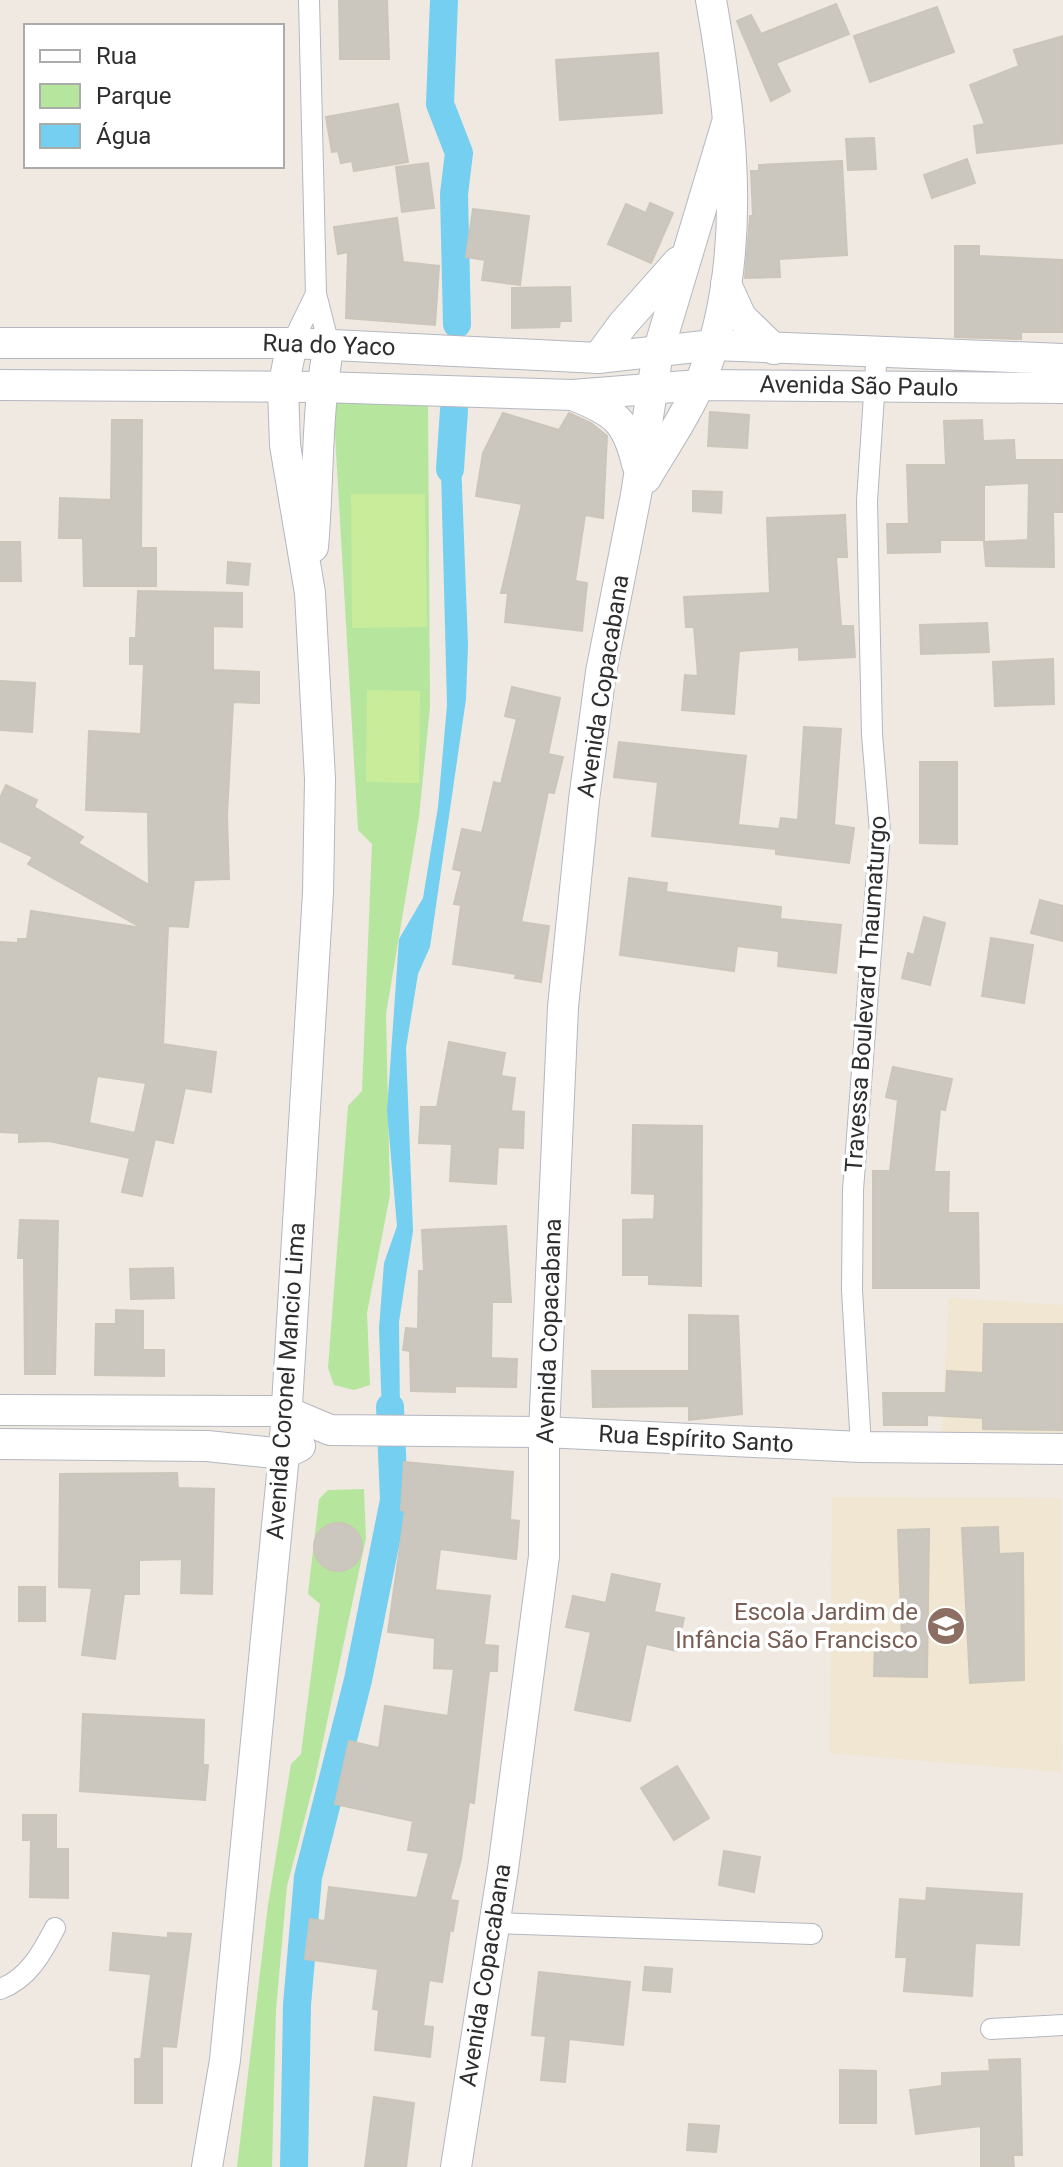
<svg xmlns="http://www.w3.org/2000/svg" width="1063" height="2167" font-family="Roboto,sans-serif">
	<rect width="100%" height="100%" fill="#efe9e1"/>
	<!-- education -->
	<g fill="#f0e6d1">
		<path d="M949,1298l114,7v129l-122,-1z"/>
		<path d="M832,1497l229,1 1,274 -232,-19z"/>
	</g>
	<!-- green -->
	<g fill="#b6e59e">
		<path d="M428,398l2,309 -11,110 -33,197 4,181 -23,118 3,72 -16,5 -20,-5 -6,-17 20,-262 14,-15 10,-247 -14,-14 -25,-430z"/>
		<path d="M364,1489l2,49 -51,241 -28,107 -11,124 -4,157h-35l31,-262 23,-141 10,-10 19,-150 -12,-10 11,-95 9,-9z"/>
	</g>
	<!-- pitch -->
	<g fill="#c9ec9a">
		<path d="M351,494h74l2,133 -75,1z"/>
		<path d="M367,690l53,1 -1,92 -53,-1z"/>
	</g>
	<!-- water -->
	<path fill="#75cff0" d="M440,431l20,2 8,212 -2,54 -36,248 -12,27 -12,74 7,183 -14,91 1,92 -18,1 -3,-87 5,-65 13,-37 -10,-115 12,-172 24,-41 15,-91 9,-102z"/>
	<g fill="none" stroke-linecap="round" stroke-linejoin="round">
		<!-- canal -->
		<g stroke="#75cff0" stroke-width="28">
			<path d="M444,0l-4,104 19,49 -5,41 3,130"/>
			<path d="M450,469l4,-59"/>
			<path d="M294,2167l3,-162 11,-128 50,-197 36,-180 -4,-93"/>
		</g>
	</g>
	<!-- building -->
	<g fill="#cbc7bf" stroke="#cbc5ba" stroke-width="2" fill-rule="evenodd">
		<path d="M339,0h48l2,59h-49z"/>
		<path d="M836,4l13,30 -73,29 14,28 -19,10 -34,-80 14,-6 10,19z"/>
		<path d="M937,7l17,45 -84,30 -16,-46z"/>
		<path d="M1063,36v107l-86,10 -3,-27 11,-2 -15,-39 49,-19 -5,-16z"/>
		<path d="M658,53l4,60 -102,7 -4,-60z"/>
		<path d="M398,104l10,58 -54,9 -2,-10 -11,2 -3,-12 -6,1 -6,-35z"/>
		<path d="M874,138l2,31 -28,1 -2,-31z"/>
		<path d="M967,159l8,24 -43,15 -8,-23z"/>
		<path d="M842,161l5,94 -68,4 1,18 -35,1 5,-62h3l-2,-45h8v-6z"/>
		<path d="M428,163l6,45 -32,4 -6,-45z"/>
		<path d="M650,203l23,10 -22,50 -43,-19 18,-40 20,9z"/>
		<path d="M473,209l56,7 -9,69 -38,-5 3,-20 -19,-3z"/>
		<path d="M397,218l6,44 36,4 -4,59 -89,-7 2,-66 -10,2 -4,-27z"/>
		<path d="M955,246h24v10l84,4v72h-42v7l-66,-2z"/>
		<path d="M570,287l1,34h-11l-1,6 -47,1v-40z"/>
		<path d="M710,412l39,3 -2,33 -39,-2z"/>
		<path d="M503,413l56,17 10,-17 22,10 16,13 -4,82 -18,-3 -10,66 12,2 -5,48 -77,-9 3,-29h-7l21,-89 -46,-8 7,-43z"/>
		<path d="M112,420h30l-1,128h15v38h-72l-1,-48h-24l1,-40 51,2z"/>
		<path d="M982,420l1,21 31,-1 1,20h48v52h-10l1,55 -68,-1 -2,-24 44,-2 1,-57 -45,2v55h-44v12l-52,1 -1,-29h22l-2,-59h39l-2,-44z"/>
		<path d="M693,491l29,1 -1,21 -28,-2z"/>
		<path d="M845,515l2,42h-11l5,69h12l2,31 -56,3v-13l-60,4 -5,63 -52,-4 3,-35 13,1 -4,-49h-8l-2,-30 86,-4 -3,-75z"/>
		<path d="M0,542h20l1,39h-21z"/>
		<path d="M228,562l22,2 -2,21 -21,-2z"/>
		<path d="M138,591l104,2v34l-29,-1v44l46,2v31l-26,-1 -6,114 2,63 -35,1 -6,47 -20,-1 -5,118 53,8 -5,40 -26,-4 -12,55 -18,-4 -13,57 -20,-4 8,-34 -81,-17 -30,1v-9l-19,-1v-190l18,1v-4h9l4,-28 111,17 -114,-64 5,-7 -33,-16v-43l6,-13 31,15 -3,7 49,30 -5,6 71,42 -1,-73 -62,-2 3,-79 52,3 3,-70h-14v-26h6zM97,1076l49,7 -11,50 -46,-10z"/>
		<path d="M987,623l2,29 -68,2 -1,-29z"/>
		<path d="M1053,659l1,45 -59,2 -2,-44z"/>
		<path d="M0,681l35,2 -3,49 -32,-2z"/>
		<path d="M512,687l48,11 -12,56 15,3 -9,36 -6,-1 -27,130 28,4 -8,56 -26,-4 1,-4 -63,-10 8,-59 -7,-1 8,-33 -9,-2 9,-40 20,4 12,-51 7,2 16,-65 -12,-3z"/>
		<path d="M804,727l37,2 -7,96 20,3 -5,35 -73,-9v-5l-124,-13 6,-54 -44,-5 5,-35 127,14 -8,69 41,4 2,-11 17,2z"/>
		<path d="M920,762h37v82l-37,-1z"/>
		<path d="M629,878l38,5 -1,9 115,15 -1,12 61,6 -5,48 -58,-7 1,-15 -42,-5 -3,25 -114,-16z"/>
		<path d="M1040,900l23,6v35l-32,-8z"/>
		<path d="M924,917l21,6 -15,62 -28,-7 6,-25 6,2z"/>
		<path d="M991,938l42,7 -9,58 -42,-7z"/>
		<path d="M449,1042l56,11 -4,23 14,2 -4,33 13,1 -1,36 -25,-1 -2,37 -46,-3 2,-37 -33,-1 2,-36h16z"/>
		<path d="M893,1067l59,12 -7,31 -5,-1 -6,63h15l-1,41h30l1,75h-106v-117h17l8,-71 -12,-3z"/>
		<path d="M633,1125l69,1 -1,160 -52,-2v-9h-26v-55l31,-1 1,-25 -23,-1z"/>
		<path d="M20,1220l38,1 -3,153h-30l-1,-116h-6z"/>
		<path d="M506,1226l5,76h-19l-1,56 26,1 -1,28 -61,-1v6l-44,-1 -1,-40 -7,-1 3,-22 12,1 1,-58h5l-2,-41z"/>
		<path d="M173,1268l1,30 -43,1 -1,-30z"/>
		<path d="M116,1310l27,1v39h21v26l-69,-1 1,-51h20z"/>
		<path d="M689,1315l49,1 4,98 -53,6v-14l-96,1 -1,-36h97z"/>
		<path d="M984,1324h79v106l-80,-1v-11l-56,-3v10h-43l-1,-32h63l1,-22 36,2z"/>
		<path d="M404,1462l109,10 -3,48 9,1 -3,38 -76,-10 -5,41 55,6 -6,49 14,1 -1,25h-8l-15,132 -5,-1 -8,57 -11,41 8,1 -5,30 -3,-1 -8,52 -13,-2 -6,46 10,1 -3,30 -55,-7 4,-40 -6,-1 5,-40 -73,-10 5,-40 15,2 4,-34 88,11 12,-45 -21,-3 5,-29 -78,-17 14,-63 30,7 6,-42 63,10 6,-47 -20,-1 1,-30 -47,-6 17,-121 -4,-1z"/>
		<path d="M177,1473l1,15 36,1 -2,105 -31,-1 1,-34 -43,1v34h-15l-9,65 -33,-4 10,-67 -33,-1 1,-113z"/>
		<circle cx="338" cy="1547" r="24"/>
		<path d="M998,1527l1,27 24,-1 1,127 -54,3 -8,-155z"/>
		<path d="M929,1529l-2,148 -53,-1 1,-36 27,1 -4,-111z"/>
		<path d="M612,1574l48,10 -6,28 30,6 -7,33 -31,-7 -16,77 -55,-11 16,-78 -25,-5 7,-31 33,7z"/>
		<rect x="19" y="1587" width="26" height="34"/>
		<path d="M83,1714l121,6 -1,45h5l-3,35 -125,-9z"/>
		<path d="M677,1766l32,52 -35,22 -33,-52z"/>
		<path d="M23,1815h33v34h12v49l-38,-1 1,-57h-8z"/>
		<path d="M724,1851l36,6 -6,35 -35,-7z"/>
		<path d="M927,1888l95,6 -3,51 -44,-2 -3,53 -68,-5 3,-34h-11l4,-58 26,2z"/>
		<path d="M113,1933l55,5v-5l23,1 -15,113 -14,-1v57h-27v-44h6l10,-85 -41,-4z"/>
		<path d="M645,1967l27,2 -2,23 -27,-2z"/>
		<path d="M539,1972l91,10 -7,63 -54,-6 -4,43 -24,-2 5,-44 -14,-1z"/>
		<path d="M1020,2059l2,96h-9l1,12h-33v-41l-65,8 -6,-44 32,-4v-13l48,-2 -1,-11z"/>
		<path d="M840,2070l36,1v52h-36z"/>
		<path d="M374,2097l40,6 -8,64h-41z"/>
		<path d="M689,2124l30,2 -3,26 -29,-2z"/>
	</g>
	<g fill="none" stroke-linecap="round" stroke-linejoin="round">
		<!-- street casing -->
		<g stroke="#b4b7c1" stroke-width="22">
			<g id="street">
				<path d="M309,0l7,294 13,51"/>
				<path d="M292,343l24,-49"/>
				<path d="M861,1447l-9,-157 1,-100 27,-358 -8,-98 -5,-233 10,-151"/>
				<path d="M494,1923l318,11"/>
				<path d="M0,1989c28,-10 42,-36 55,-61"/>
				<path d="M991,2029l72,-4"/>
			</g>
		</g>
		<!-- secondary casing -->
		<g stroke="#b4b7c1" stroke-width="32">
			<g id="secondary">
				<path d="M726,284l15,33 33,32"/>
				<path d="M0,343h292l306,15 115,-13 350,14"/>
				<path d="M598,358l25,-34 55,-62"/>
				<path d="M0,385l321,2 252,8 126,-10 364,3"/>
				<path d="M575,396c40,16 52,25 62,68"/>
				<path d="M646,478c18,-31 40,-62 54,-95 49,-119 33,-260 11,-383"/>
				<path d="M313,547c6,-67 3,-137 16,-202"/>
				<path d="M0,1410l285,1 45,19 214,2 317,15 202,2"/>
				<path d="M0,1444l207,2 77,8 16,-8"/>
				<path d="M207,2167l18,-107 59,-606 34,-561 2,-114 -10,-186 -25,-148 -2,-57 9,-45"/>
				<path d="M456,2167l47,-298 41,-313v-124l19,-425 21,-207 17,-128 35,-177 22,-143 68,-226"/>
			</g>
		</g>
		<!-- street -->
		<use href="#street" stroke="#fff" stroke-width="20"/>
		<!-- secondary -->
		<use href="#secondary" stroke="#fff" stroke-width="30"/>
	</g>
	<!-- icons -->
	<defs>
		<g id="school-disc" transform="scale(2)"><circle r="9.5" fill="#8d6e63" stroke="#fff"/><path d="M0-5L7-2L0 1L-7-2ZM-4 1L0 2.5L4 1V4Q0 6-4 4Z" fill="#fff"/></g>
	</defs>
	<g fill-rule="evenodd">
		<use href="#school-disc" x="946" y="1626"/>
	</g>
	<g text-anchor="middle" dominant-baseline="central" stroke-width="7" stroke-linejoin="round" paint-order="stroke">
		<!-- street labels -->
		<g font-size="24" fill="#2e2e2e" stroke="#fff">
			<text transform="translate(329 345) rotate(2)">Rua do Yaco</text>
			<text transform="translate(859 386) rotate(1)">Avenida São Paulo</text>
			<text transform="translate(603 686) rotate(-81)">Avenida Copacabana</text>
			<text transform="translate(866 994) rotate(-86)">Travessa Boulevard Thaumaturgo</text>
			<text transform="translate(549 1331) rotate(-88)">Avenida Copacabana</text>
			<text transform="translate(286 1381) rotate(-86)">Avenida Coronel Mancio Lima</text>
			<text transform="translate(696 1439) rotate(3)">Rua Espírito Santo</text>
			<text transform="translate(485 1975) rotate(-81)">Avenida Copacabana</text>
		</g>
		<!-- education labels -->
		<g font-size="24" fill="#785e54" stroke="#fff" text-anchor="end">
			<text x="918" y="1612">Escola Jardim de<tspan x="918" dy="28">Infância São Francisco</tspan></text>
		</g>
	</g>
	<!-- legend -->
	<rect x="24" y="24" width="260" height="144" fill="#ffffff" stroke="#ababab" stroke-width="2"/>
	<rect x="40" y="50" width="40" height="12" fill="#ffffff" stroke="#ababab" stroke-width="2"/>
	<text x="96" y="64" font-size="24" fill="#2e2e2e">Rua</text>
	<rect x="40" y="84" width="40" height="24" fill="#b6e59e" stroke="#ababab" stroke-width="2"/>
	<text x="96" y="104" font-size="24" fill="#2e2e2e">Parque</text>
	<rect x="40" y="124" width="40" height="24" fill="#75cff0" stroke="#ababab" stroke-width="2"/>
	<text x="96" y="144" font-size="24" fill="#2e2e2e">Água</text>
</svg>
